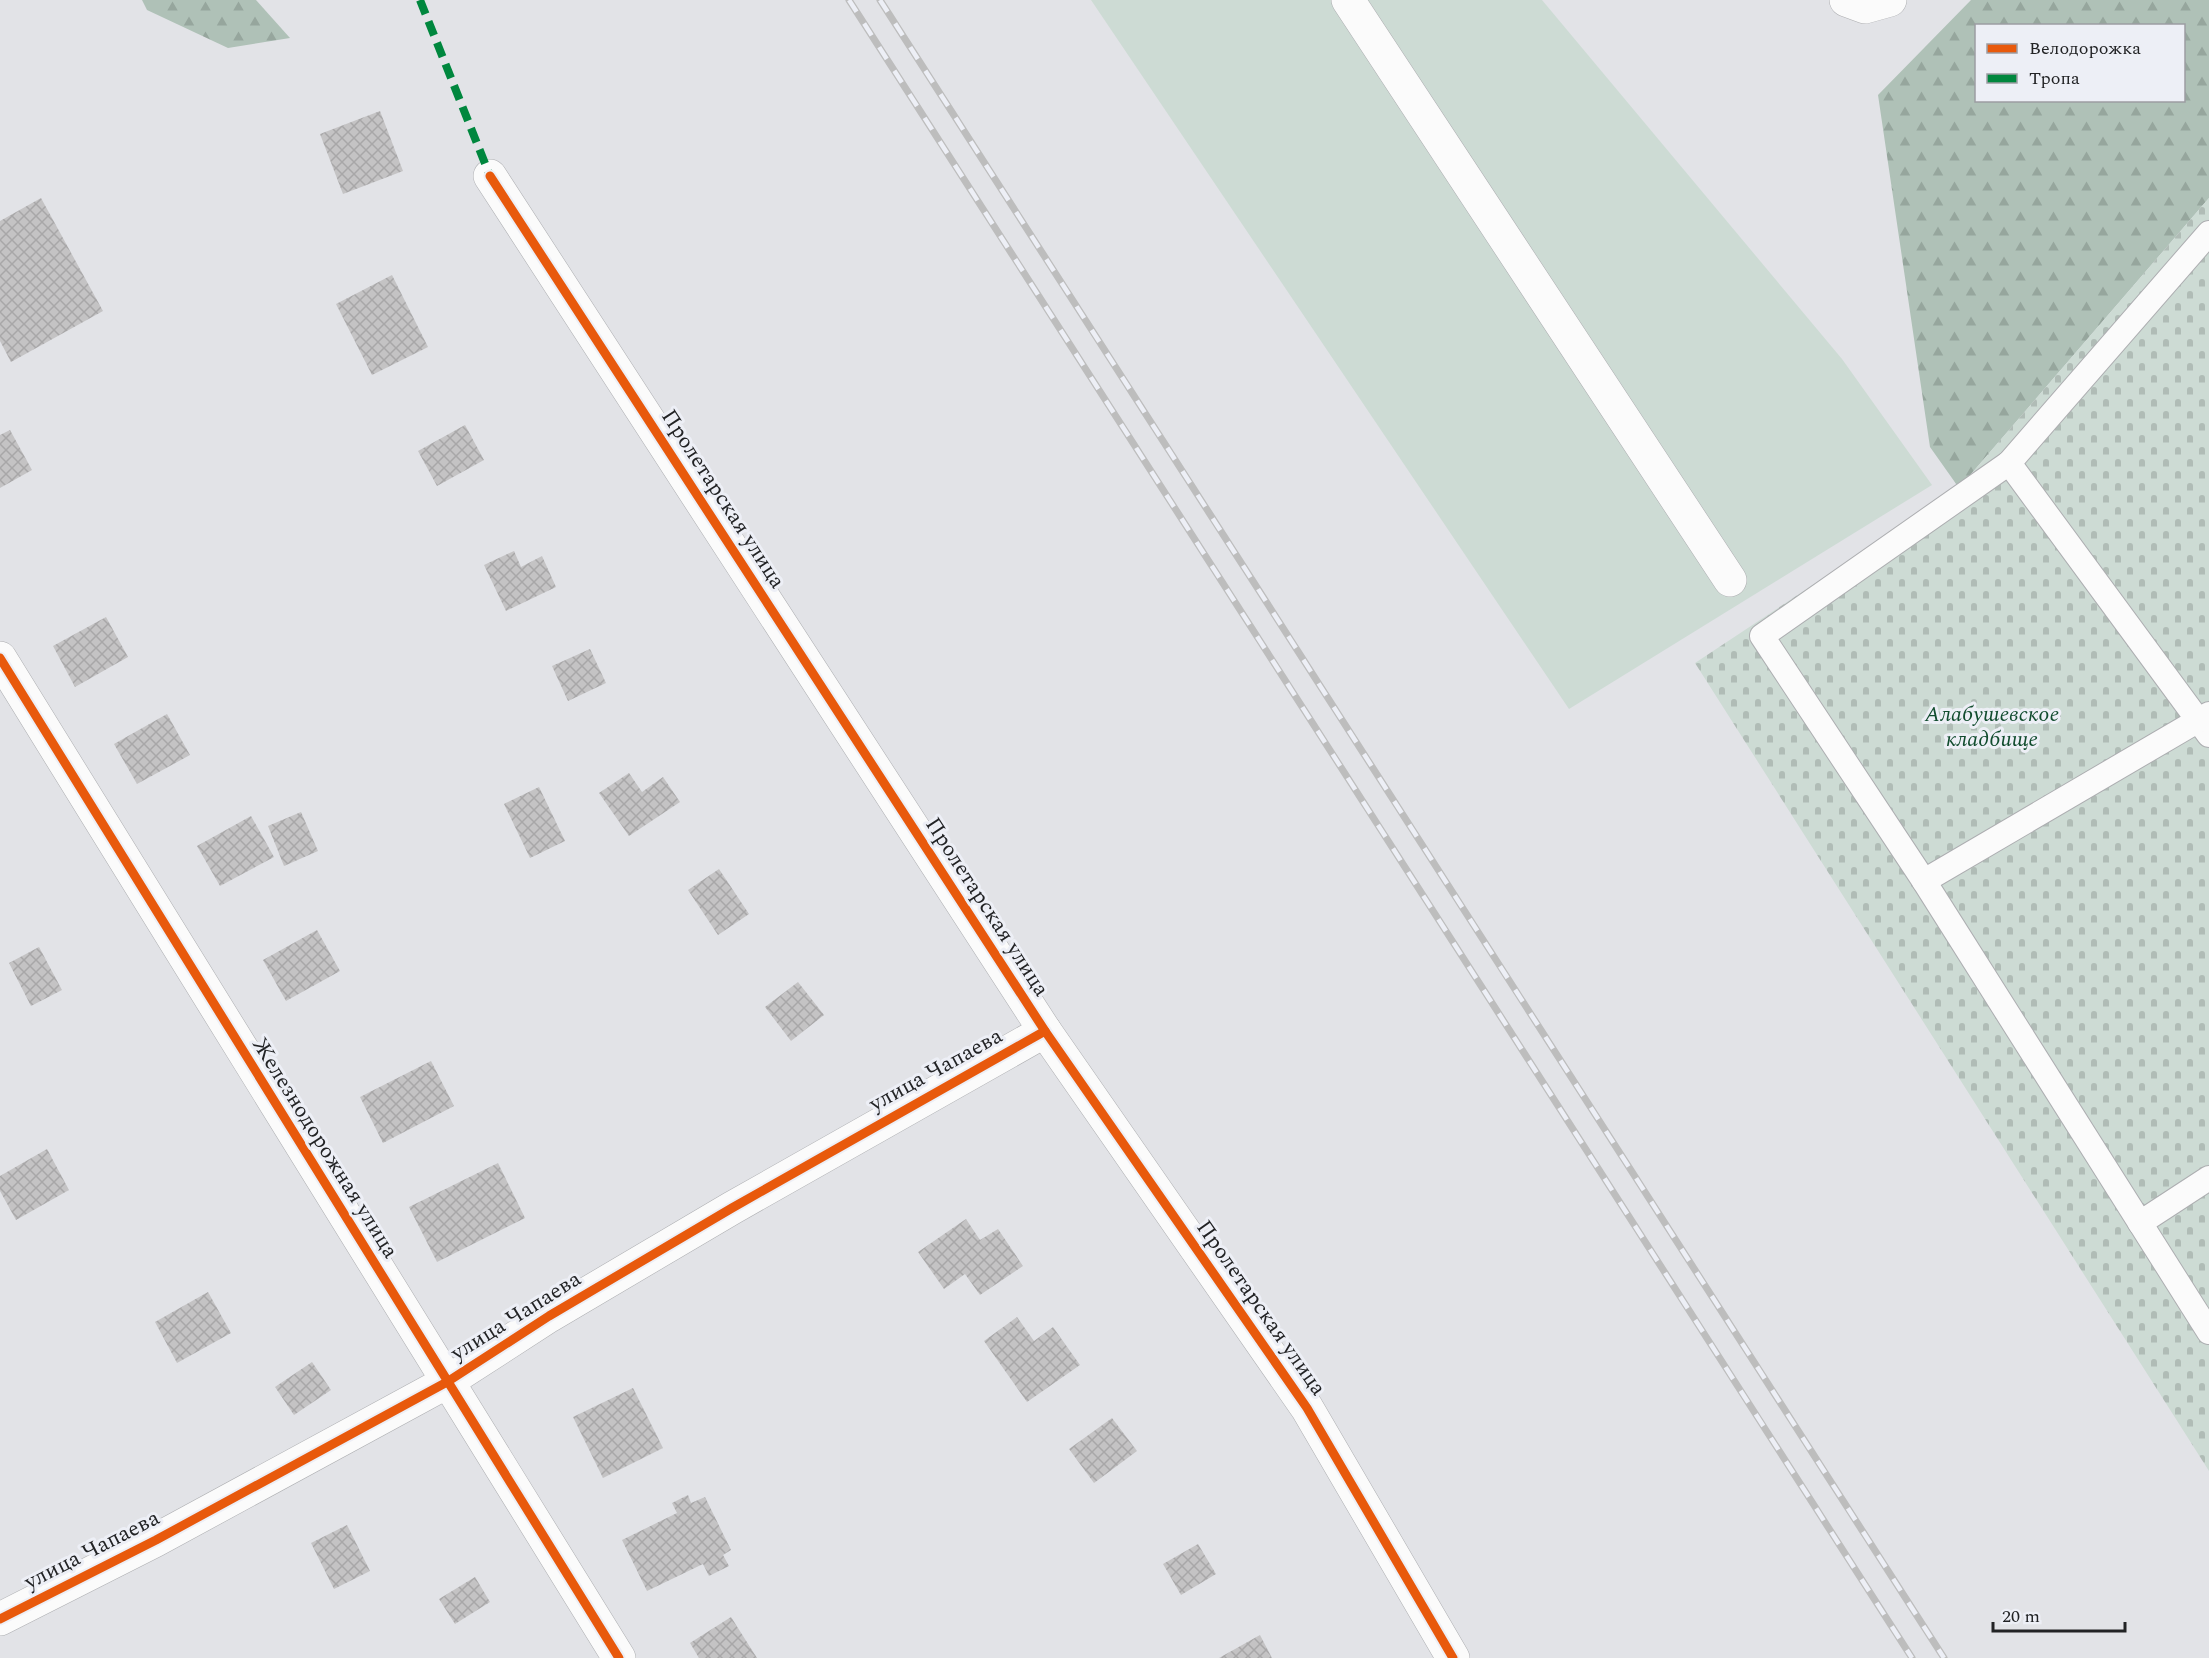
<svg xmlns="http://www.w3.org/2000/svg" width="2209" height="1658" font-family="Spectral,serif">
	<defs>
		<pattern id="forest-firs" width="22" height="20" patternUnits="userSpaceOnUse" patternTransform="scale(1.5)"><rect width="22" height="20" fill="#afc1b7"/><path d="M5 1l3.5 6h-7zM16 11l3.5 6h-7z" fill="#96a69d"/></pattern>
		<pattern id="cemetery-stones" width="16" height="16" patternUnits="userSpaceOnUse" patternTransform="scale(1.5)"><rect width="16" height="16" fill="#cddbd4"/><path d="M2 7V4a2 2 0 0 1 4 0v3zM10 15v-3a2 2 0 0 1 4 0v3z" fill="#b0bcb6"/></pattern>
		<pattern id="building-cross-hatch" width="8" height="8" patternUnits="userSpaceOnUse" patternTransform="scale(1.5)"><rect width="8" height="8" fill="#c4c3c4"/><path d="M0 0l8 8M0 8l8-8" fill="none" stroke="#a8a7a8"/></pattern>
	</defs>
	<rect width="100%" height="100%" fill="#e2e3e7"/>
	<!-- forest -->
	<g fill="url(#forest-firs)" fill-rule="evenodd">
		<path d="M142,0h114l34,38 -62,10 -81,-38z"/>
		<path d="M1971,0h238v198l-250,290 -29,-41 -52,-352zM1976,26h208v74h-208z"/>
	</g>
	<!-- cemetery -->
	<path fill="url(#cemetery-stones)" d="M2209,198v1273l-514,-808 264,-175z"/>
	<!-- garden -->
	<path fill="#cddbd4" d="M1091,0h451l300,359 90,126 -363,224z"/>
	<!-- building -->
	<g fill="url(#building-cross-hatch)">
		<path d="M380,111l23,60 -60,23 -23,-60z"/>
		<path d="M41,198l62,113 -92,51 -11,-21v-120z"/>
		<path d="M392,275l36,72 -56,28 -36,-71z"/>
		<path d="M465,425l19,35 -47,26 -19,-35z"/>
		<path d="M10,430l22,40 -32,18v-53z"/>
		<path d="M514,551l7,16 21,-11 14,31 -50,24 -22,-46z"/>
		<path d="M106,617l22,40 -53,30 -22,-41z"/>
		<path d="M590,649l16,34 -38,18 -16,-35z"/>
		<path d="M167,714l23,41 -53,29 -23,-40z"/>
		<path d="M629,773l13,19 21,-15 17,25 -51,34 -30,-43z"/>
		<path d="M539,787l26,54 -35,17 -26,-54z"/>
		<path d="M301,812l17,39 -34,15 -16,-40z"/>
		<path d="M251,816l23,41 -54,29 -23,-40z"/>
		<path d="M719,869l30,45 -31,21 -30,-45z"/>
		<path d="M317,930l23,41 -54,30 -23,-41z"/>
		<path d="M39,947l23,43 -31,16 -22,-43z"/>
		<path d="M798,982l26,33 -33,26 -26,-34z"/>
		<path d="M431,1061l23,45 -71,37 -23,-46z"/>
		<path d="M47,1149l22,41 -53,30 -16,-29v-15z"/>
		<path d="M498,1163l27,55 -88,44 -28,-55z"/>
		<path d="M966,1219l14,21 18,-11 25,37 -43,29 -15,-21 -21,15 -26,-37z"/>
		<path d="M208,1292l23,41 -54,30 -22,-41z"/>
		<path d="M1017,1317l17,24 19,-14 27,38 -53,37 -43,-61z"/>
		<path d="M312,1362l19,28 -37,25 -19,-28z"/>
		<path d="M633,1388l30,60 -60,30 -30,-61z"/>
		<path d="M1112,1418l25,33 -43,32 -25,-34z"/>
		<path d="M688,1495l3,8 14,-6 26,53 -8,5 6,11 -20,10 -6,-12 -56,27 -25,-51 55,-27 -5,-10z"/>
		<path d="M347,1525l23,46 -36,18 -23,-46z"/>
		<path d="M1198,1544l18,30 -35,21 -18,-31z"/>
		<path d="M475,1577l15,25 -35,22 -16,-25z"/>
		<path d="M731,1617l26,41h-58l-9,-15z"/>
		<path d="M1260,1635l12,23h-53z"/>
	</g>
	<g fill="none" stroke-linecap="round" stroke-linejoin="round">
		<!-- lane casing -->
		<g stroke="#adaeb1" stroke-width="26">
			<g id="lane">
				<path d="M2209,233l-200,230 -247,173 162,245 285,451"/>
				<path d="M2009,463l200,272"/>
				<path d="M1924,881l285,-167"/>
				<path d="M2140,1223l69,-45"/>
			</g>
		</g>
		<!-- street casing -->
		<g stroke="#adaeb1" stroke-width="34">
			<g id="street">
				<path d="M1348,0l382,580"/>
				<path d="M1846,0l19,7 25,-7"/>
				<path d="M490,176l555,855 262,377 146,250"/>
				<path d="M0,658l619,1000"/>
				<path d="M0,1619l156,-79 291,-158 102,-66 183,-108 313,-177"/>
			</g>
		</g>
		<!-- lane -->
		<use href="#lane" stroke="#fbfbfb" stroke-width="24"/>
		<!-- street -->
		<use href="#street" stroke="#fbfbfb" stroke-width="33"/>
		<!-- rail casing -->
		<g stroke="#bdbdbd" stroke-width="7">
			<g id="rail">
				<path d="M849,0l1063,1658"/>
				<path d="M880,0l1064,1658"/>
			</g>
		</g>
		<!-- rail -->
		<use href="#rail" stroke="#edeff6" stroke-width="4.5" stroke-dasharray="14" stroke-linecap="butt"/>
		<!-- quiet -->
		<path stroke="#00873e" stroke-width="8" stroke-dasharray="15 8" stroke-linecap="butt" d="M420,0l70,176"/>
		<!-- cycleway casing -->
		<g stroke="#edeff6" stroke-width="13">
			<g id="cycleway">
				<path d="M490,176l555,855 262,377 146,250"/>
				<path d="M0,658l619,1000"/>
				<path d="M0,1619l156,-79 291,-158 102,-66 183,-108 313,-177"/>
			</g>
		</g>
		<!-- cycleway -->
		<use href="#cycleway" stroke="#e8590c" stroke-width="9"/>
	</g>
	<g text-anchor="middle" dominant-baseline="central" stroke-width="6" stroke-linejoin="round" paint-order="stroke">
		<!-- street labels -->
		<g font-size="22" fill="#222325" stroke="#edeff6">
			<text transform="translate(723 499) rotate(57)">Пролетарская улица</text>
			<text transform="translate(987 907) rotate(57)">Пролетарская улица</text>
			<text transform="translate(936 1070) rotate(-29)">улица Чапаева</text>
			<text transform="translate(325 1148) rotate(58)">Железнодорожная улица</text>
			<text transform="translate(1261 1308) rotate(55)">Пролетарская улица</text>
			<text transform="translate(516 1316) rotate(-32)">улица Чапаева</text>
			<text transform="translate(92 1550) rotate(-27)">улица Чапаева</text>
		</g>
		<!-- park labels -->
		<g font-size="22" font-style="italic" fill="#114c2e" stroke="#edeff6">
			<text x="1992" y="714">Алабушевское<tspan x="1992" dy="25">кладбище</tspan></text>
		</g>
	</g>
	<!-- legend -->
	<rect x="1975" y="24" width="210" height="78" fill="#edeff6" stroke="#9c9da2" stroke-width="1.5"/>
	<rect x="1987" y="44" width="30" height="9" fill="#e8590c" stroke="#9c9da2" stroke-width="1.5"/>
	<text x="2029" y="54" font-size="18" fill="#222325">Велодорожка</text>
	<rect x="1987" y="74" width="30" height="9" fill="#00873e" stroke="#9c9da2" stroke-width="1.5"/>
	<text x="2029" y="84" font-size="18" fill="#222325">Тропа</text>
	<!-- scale -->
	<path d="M1993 1622v9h132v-9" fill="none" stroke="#222325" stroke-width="3"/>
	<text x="2002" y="1622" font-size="18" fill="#222325" stroke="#edeff6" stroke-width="4.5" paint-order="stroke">20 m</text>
</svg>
